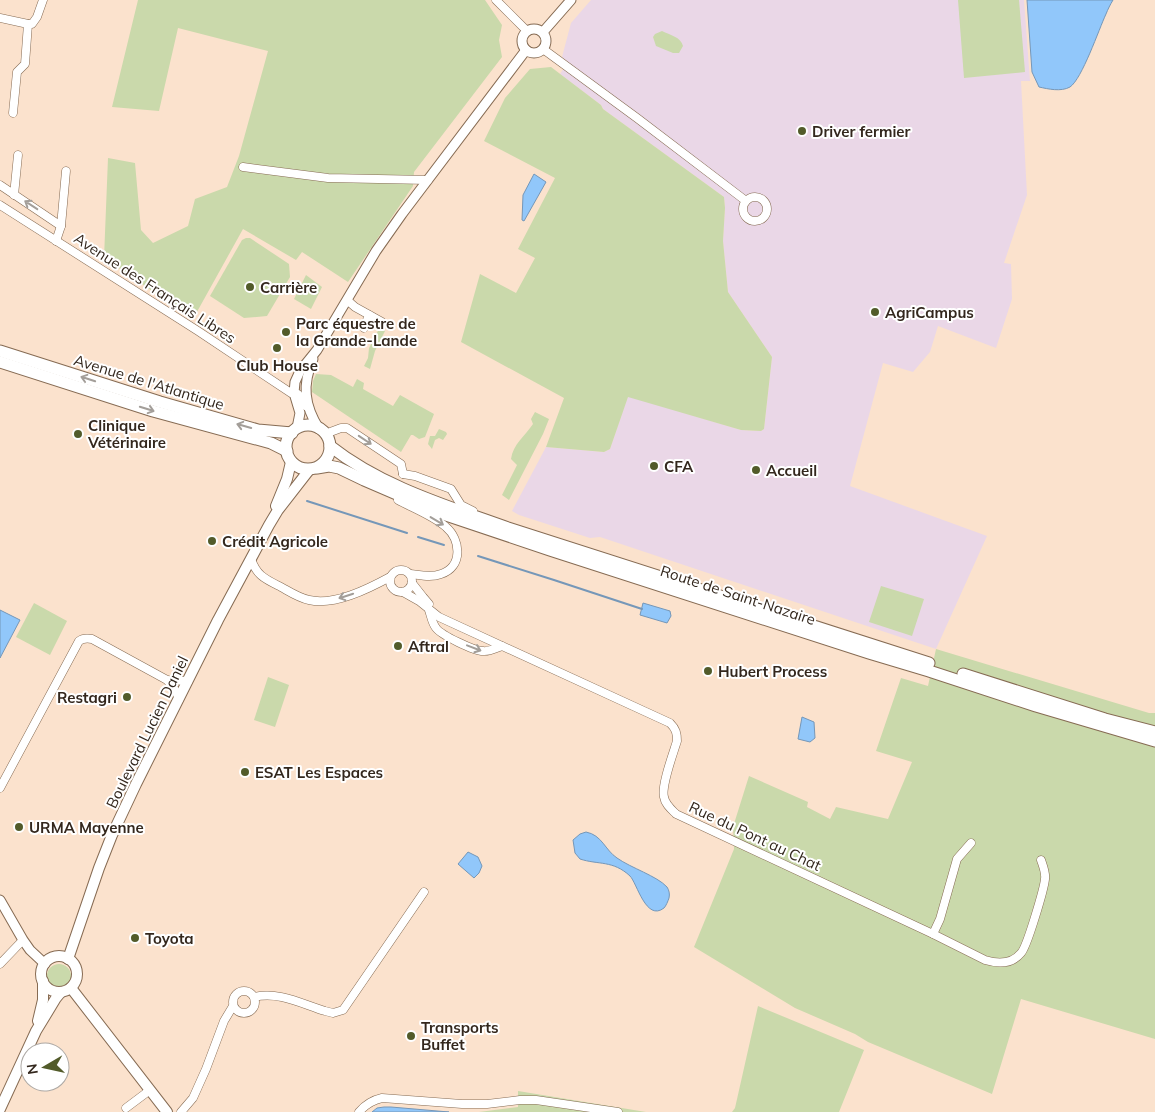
<svg xmlns="http://www.w3.org/2000/svg" width="1155" height="1112" font-family="Mulish,sans-serif">
	<rect width="100%" height="100%" fill="#fbe2cd"/>
	<!-- education -->
	<path fill="#ead7e7" d="M591,0h433l6,81h-9l6,114 -23,68 7,1 1,35 -16,49 -58,-22 -8,26 -17,20 -30,-9 -33,123 137,50 -51,113 -336,-112 -10,1 -71,-23 -7,-4 34,-64 58,5 6,-3 18,-53 113,34 20,1 3,-2 8,-72 -44,-65 -5,-51 2,-33 -1,-11 -121,-88 -2,-4 -41,-31 8,-12 -6,-5 9,-34z"/>
	<!-- green -->
	<g fill="#cad9ab">
		<path d="M138,0h347l17,25 -3,15 3,17 -88,115 -1,14 -65,96 -46,-30 -6,8 -53,-31 -50,90 -89,-61 4,-100 27,5 6,67 12,13 35,-17 7,-27 32,-12 12,-31 29,-105 -90,-23 -19,83 -47,-4z"/>
		<path d="M958,0h61l6,72 -61,6z"/>
		<path d="M662,31c8,4 19,6 21,15l-4,7h-6l-17,-7 -3,-9 2,-3z"/>
		<path d="M551,67l50,38 2,4 121,88 1,11 -2,33 5,51 44,65 -8,72 -3,2 -20,-1 -113,-33 -18,52 -6,3 -58,-5 18,-49 -103,-56 19,-68 36,19 19,-35 -17,-9 37,-71 -71,-37 21,-43 25,-29z"/>
		<path d="M246,238h4l39,26 1,13 -23,39 -23,2 -34,-22 32,-56z"/>
		<path d="M306,275l16,12 -11,22 -17,-10z"/>
		<path d="M380,327l5,4 -10,20 -5,18 -6,-3 4,-8 1,-10z"/>
		<path d="M316,374l15,1 22,12 4,-8 7,4 -1,6 30,17 7,-11 34,19 -9,23 -6,2 -6,-4h-2l-10,17 -89,-60 1,-11z"/>
		<path d="M535,412l14,7 -6,15 -34,66 -7,-5 15,-30 -6,-6c2,-15 14,-23 22,-35l-2,-5z"/>
		<path d="M439,429l7,3 1,2 -4,6 -4,-2 -4,2 -3,9 -4,-5 2,-8h5z"/>
		<path d="M881,586l43,13 -12,37 -43,-14z"/>
		<path d="M34,603l33,18 -17,34 -34,-18z"/>
		<path d="M936,649l213,64h6v326l-134,-40 -29,95 -124,-52 -13,-8 -60,-26 -101,-61 40,-98 -1,-22 16,-51 59,26 -1,5 23,12 6,-12 52,12 24,-57 -36,-11 25,-73 27,8z"/>
		<path d="M268,677l21,8 -14,42 -21,-7z"/>
		<circle cx="59" cy="976" r="12"/>
		<path d="M758,1006l106,44 -25,62h-107l3,-4z"/>
		<path d="M518,1091l128,21h-167l39,-5z"/>
	</g>
	<!-- water -->
	<g fill="#91c7fa" stroke="#7597b8">
		<path d="M1027,0h86c-3,5 -5,9 -7,14 -7,15 -24,65 -36,73 -9,5 -22,2 -31,0l-7,-15z"/>
		<path d="M534,174l12,8 -22,39 -2,-1 1,-25z"/>
		<path d="M643,603l27,8 1,5 -4,7 -27,-8z"/>
		<path d="M0,610l20,10 -20,38z"/>
		<path d="M802,717l12,5 1,16 -5,4 -12,-3z"/>
		<path d="M586,832c16,3 19,18 31,26 14,10 40,18 50,29 2,3 3,7 2,11 -1,3 -3,8 -5,10 -18,14 -27,-25 -34,-32 -17,-16 -32,-11 -50,-17l-5,-6 -2,-13 7,-6z"/>
		<path d="M468,852l10,5 4,9 -3,7 -5,5 -16,-14z"/>
		<path d="M384,1107h7l58,5h-77l5,-4z"/>
	</g>
	<g fill="none" stroke-linecap="round" stroke-linejoin="round">
		<!-- stream -->
		<g stroke="#7597b8" stroke-width="2">
			<path d="M307,501l100,32"/>
			<path d="M418,537l26,8"/>
			<path d="M478,556l76,24 88,29"/>
		</g>
		<!-- minor casing -->
		<g stroke="#866b53" stroke-width="9">
			<g id="minor">
				<path d="M496,0l31,31"/>
				<path d="M0,18l28,6h4l5,-7 6,-17"/>
				<path d="M543,49l94,69 109,83"/>
				<path d="M13,113l4,-41 8,-8 3,-40"/>
				<path d="M243,167l85,11 100,2"/>
				<path d="M0,185l61,41"/>
				<path d="M14,195l4,-40"/>
				<circle cx="755" cy="209" r="12"/>
				<path d="M0,205l198,126 93,62 7,1 6,11 5,3"/>
				<path d="M56,241l5,-15 5,-55"/>
				<path d="M347,300l8,7 27,15"/>
				<path d="M364,328l5,-13"/>
				<path d="M325,434l16,-6h6l54,36 2,10"/>
				<path d="M403,474l12,2 36,13 10,16 12,6"/>
				<path d="M398,500c15,8 36,16 48,27 15,13 17,40 -5,47 -10,4 -21,1 -31,0"/>
				<path d="M251,559c6,17 14,20 30,28 9,5 18,11 28,13 25,6 59,-11 81,-23"/>
				<circle cx="401" cy="581" r="11"/>
				<path d="M412,583l11,14 6,7"/>
				<path d="M403,592l16,9 20,16 231,106c6,6 7,10 7,18 -4,13 -16,45 -13,56 1,7 7,12 12,17l257,120 52,26c13,4 27,4 36,-7 6,-6 23,-64 24,-74 1,-6 -2,-13 -4,-19"/>
				<path d="M429,610c2,6 3,13 7,18 5,7 38,23 47,23 6,1 13,-3 19,-5"/>
				<path d="M167,680l8,10 4,9"/>
				<path d="M0,788l79,-147c4,-3 8,-3 13,-2l75,41 21,1"/>
				<path d="M933,934l7,-15 17,-60 14,-16"/>
				<path d="M0,964l23,-24"/>
				<circle cx="244" cy="1002" r="11"/>
				<path d="M254,997c25,-6 48,7 71,14l8,2 10,-3 81,-118"/>
				<path d="M126,1108l24,-18"/>
				<path d="M181,1112l12,-14 13,-29 18,-48 9,-15"/>
				<path d="M359,1112c6,-7 14,-12 23,-14l80,6h25l33,-4h16l82,12"/>
			</g>
		</g>
		<!-- tertiary casing -->
		<g stroke="#866b53" stroke-width="11">
			<g id="tertiary">
				<circle cx="534" cy="41" r="12"/>
				<path d="M543,32l28,-32"/>
				<path d="M313,359c-11,26 -9,46 6,70"/>
				<path d="M297,428l3,-15 -6,-20 1,-11 5,-11 17,-21 59,-99 26,-37 124,-164"/>
				<path d="M0,900l23,40 7,10 15,14"/>
			</g>
		</g>
		<!-- secondary casing -->
		<g stroke="#866b53" stroke-width="12">
			<g id="secondary">
				<path d="M276,506l11,-27 4,-17"/>
				<circle cx="59" cy="974" r="18"/>
				<path d="M68,959l31,-91 13,-33 24,-51 82,-164 51,-95 9,-15 28,-36 4,-5"/>
				<path d="M71,988l96,124"/>
				<path d="M38,1021l5,-21v-19"/>
				<path d="M0,1109l36,-78 20,-33 5,-6"/>
			</g>
		</g>
		<!-- primary casing -->
		<g stroke="#866b53" stroke-width="13">
			<g id="primary">
				<path d="M0,351l160,51 98,28 34,3"/>
				<path d="M0,362l153,49 118,32 16,8"/>
				<circle cx="308" cy="447" r="22"/>
				<path d="M330,446c52,41 117,60 178,82l421,135"/>
				<path d="M317,468l12,-2 10,2 25,12 79,34 107,36 319,103 60,18 107,35 119,35"/>
				<path d="M963,674l142,45 50,13"/>
			</g>
		</g>
		<!-- minor -->
		<use href="#minor" stroke="#fff" stroke-width="8"/>
		<!-- tertiary -->
		<use href="#tertiary" stroke="#fff" stroke-width="9"/>
		<!-- secondary -->
		<use href="#secondary" stroke="#fff" stroke-width="10"/>
		<!-- primary -->
		<use href="#primary" stroke="#fff" stroke-width="11"/>
	</g>
	<!-- one-way arrows -->
	<defs><path id="oneway-shaft" d="M-6 0H5M1.5-3L5.5 0L1.5 3" fill="none" stroke-width="1.6" stroke-linecap="round" stroke-linejoin="round" transform="scale(1.25)"/></defs>
	<g stroke="#a39e99">
		<use href="#oneway-shaft" transform="translate(31 205) rotate(-147)"/>
		<use href="#oneway-shaft" transform="translate(88 379) rotate(-162)"/>
		<use href="#oneway-shaft" transform="translate(147 409) rotate(17)"/>
		<use href="#oneway-shaft" transform="translate(244 426) rotate(-164)"/>
		<use href="#oneway-shaft" transform="translate(365 440) rotate(34)"/>
		<use href="#oneway-shaft" transform="translate(437 521) rotate(31)"/>
		<use href="#oneway-shaft" transform="translate(346 596) rotate(162)"/>
		<use href="#oneway-shaft" transform="translate(474 648) rotate(21)"/>
	</g>
	<!-- markers -->
	<g fill="#525b2a" stroke="#fff" stroke-width="2">
		<circle cx="802" cy="131" r="5"/>
		<circle cx="250" cy="287" r="5"/>
		<circle cx="875" cy="312" r="5"/>
		<circle cx="286" cy="332" r="5"/>
		<circle cx="277" cy="348" r="5"/>
		<circle cx="78" cy="434" r="5"/>
		<circle cx="654" cy="466" r="5"/>
		<circle cx="756" cy="470" r="5"/>
		<circle cx="212" cy="541" r="5"/>
		<circle cx="398" cy="646" r="5"/>
		<circle cx="708" cy="671" r="5"/>
		<circle cx="127" cy="697" r="5"/>
		<circle cx="245" cy="772" r="5"/>
		<circle cx="19" cy="827" r="5"/>
		<circle cx="135" cy="938" r="5"/>
		<circle cx="411" cy="1036" r="5"/>
	</g>
	<g text-anchor="middle" dominant-baseline="central" stroke-width="4" stroke-linejoin="round" paint-order="stroke">
		<!-- poi labels -->
		<g font-size="15" font-weight="bold" fill="#33271d" stroke="#fff" text-anchor="start">
			<text x="812" y="131">Driver fermier</text>
			<text x="260" y="287">Carrière</text>
			<text x="885" y="312">AgriCampus</text>
			<text x="296" y="323">Parc équestre de<tspan x="296" dy="17">la Grande-Lande</tspan></text>
			<text x="277" y="365" text-anchor="middle">Club House</text>
			<text x="88" y="425">Clinique<tspan x="88" dy="17">Vétérinaire</tspan></text>
			<text x="664" y="466">CFA</text>
			<text x="766" y="470">Accueil</text>
			<text x="222" y="541">Crédit Agricole</text>
			<text x="408" y="646">Aftral</text>
			<text x="718" y="671">Hubert Process</text>
			<text x="117" y="697" text-anchor="end">Restagri</text>
			<text x="255" y="772">ESAT Les Espaces</text>
			<text x="29" y="827">URMA Mayenne</text>
			<text x="145" y="938">Toyota</text>
			<text x="421" y="1027">Transports<tspan x="421" dy="17">Buffet</tspan></text>
		</g>
		<!-- street labels -->
		<g font-size="15" fill="#33271d" stroke="#fff">
			<text transform="translate(155 288) rotate(33)">Avenue des Français Libres</text>
			<text transform="translate(149 382) rotate(17)">Avenue de l'Atlantique</text>
			<text transform="translate(738 595) rotate(18)">Route de Saint-Nazaire</text>
			<text transform="translate(147 732) rotate(-64)">Boulevard Lucien Daniel</text>
			<text transform="translate(755 836) rotate(25)">Rue du Pont au Chat</text>
		</g>
	</g>
	<!-- north arrow -->
	<g transform="translate(45 1067) rotate(261)"><circle r="24" fill="#ffffff" stroke="#ada9a5"/>
	<path d="M0-4L9 19L0 12L-9 19Z" fill="#525b2a"/>
	<text y="-8" font-size="14" font-weight="bold" text-anchor="middle" fill="#33271d">N</text>
	</g>
</svg>
